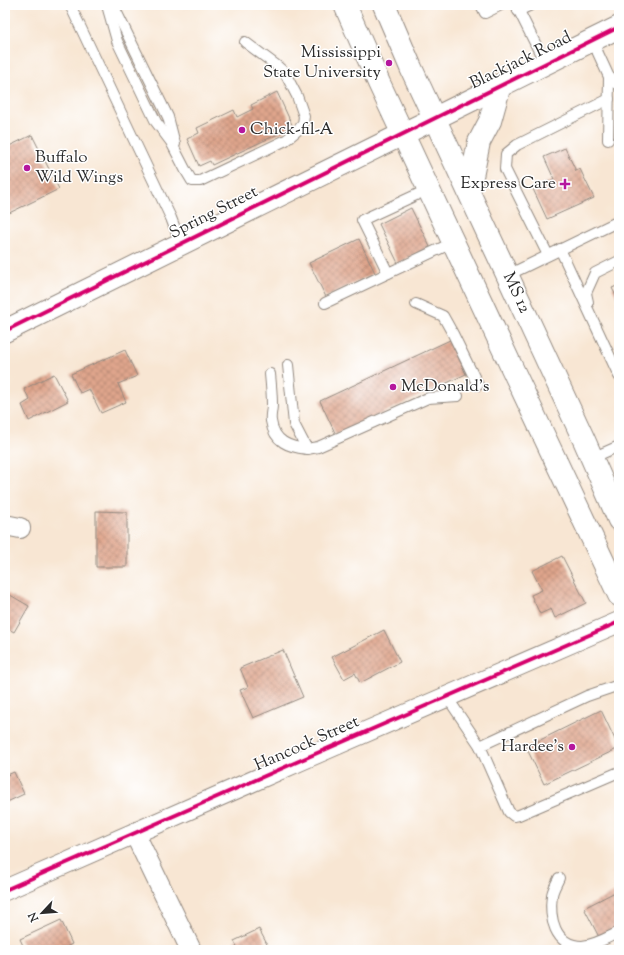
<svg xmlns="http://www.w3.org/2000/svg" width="624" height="955" font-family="'Sorts Mill Goudy',serif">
	<defs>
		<pattern id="building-cross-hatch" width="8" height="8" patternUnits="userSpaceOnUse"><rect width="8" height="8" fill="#dfa58c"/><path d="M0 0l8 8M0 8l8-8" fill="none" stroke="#b58773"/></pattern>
	</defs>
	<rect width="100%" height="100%" fill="#fff"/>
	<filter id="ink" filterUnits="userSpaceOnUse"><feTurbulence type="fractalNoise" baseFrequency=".025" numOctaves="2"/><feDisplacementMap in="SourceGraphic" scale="8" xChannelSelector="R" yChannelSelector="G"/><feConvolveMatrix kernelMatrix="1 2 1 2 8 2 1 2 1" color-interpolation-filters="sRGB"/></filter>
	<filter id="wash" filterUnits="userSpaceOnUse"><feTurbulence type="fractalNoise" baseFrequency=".012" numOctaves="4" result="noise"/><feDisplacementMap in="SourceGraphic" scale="16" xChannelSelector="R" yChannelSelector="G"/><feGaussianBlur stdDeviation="0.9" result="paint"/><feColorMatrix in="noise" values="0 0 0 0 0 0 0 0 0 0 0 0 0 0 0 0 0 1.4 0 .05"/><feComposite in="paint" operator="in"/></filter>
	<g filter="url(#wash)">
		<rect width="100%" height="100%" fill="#f8e6d3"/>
		<g id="blocks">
			<!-- building -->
			<g fill="url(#building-cross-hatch)">
				<path d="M277,92l16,35 -81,38 -2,-4 -11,5 -12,-27 12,-6 -2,-5 37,-18 3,7 16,-8 -2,-4z"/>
				<path d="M32,135l27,54 -54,26v-67z"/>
				<path d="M565,148l11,23 4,-2 14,29 -47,21 -14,-30 21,-10 -10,-22z"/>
				<path d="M411,208l19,39 -32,16 -19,-39z"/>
				<path d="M359,239l16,34 -49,24 -17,-34z"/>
				<path d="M619,285v17l-7,-14z"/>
				<path d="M450,340l16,34 -130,61 -16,-34z"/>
				<path d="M125,350l12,26 -19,8 8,18 -25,11 -12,-24 -9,4 -9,-19z"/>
				<path d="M54,374l14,27 -39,20 -7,-16 8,-5 -6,-11z"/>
				<path d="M96,511l31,1v55h-31z"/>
				<path d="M562,556l24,47 -31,15 -4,-9 -11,5 -9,-19 11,-5 -10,-19z"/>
				<path d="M5,592l24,14 -15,26 -9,-5z"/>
				<path d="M384,630l16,32 -40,21 -5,-10 -11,6 -12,-22z"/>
				<path d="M283,650l20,47 -50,21 -13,-28 8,-3 -8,-19z"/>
				<path d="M601,710l18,38 -75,36 -18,-37z"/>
				<path d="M14,772l10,22 -19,9v-27z"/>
				<path d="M619,890v37l-20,10 -15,-29z"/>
				<path d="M61,920l11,24 -12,6h-35l-5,-11z"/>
				<path d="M259,929l11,21h-31l-5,-9z"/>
			</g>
		</g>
	</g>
	<g filter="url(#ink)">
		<use href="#blocks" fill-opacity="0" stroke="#92887f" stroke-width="1"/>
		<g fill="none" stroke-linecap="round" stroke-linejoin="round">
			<!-- service casing -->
			<g stroke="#92887f" stroke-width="12">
				<g id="service">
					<path d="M70,5l101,213 10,26"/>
					<path d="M111,5l-3,4 9,32 39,81 15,20 15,29 6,10h8l86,-41 12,-10 5,-6 1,-8 -7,-20 -12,-23 -9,-8 -31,-23"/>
					<path d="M113,5l55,112 7,27"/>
					<path d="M481,5l4,8 16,-8"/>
					<path d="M516,5l29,58"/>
					<path d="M518,11l13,-6"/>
					<path d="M592,40l17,37 10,8"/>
					<path d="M608,140l1,-63"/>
					<path d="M560,249l59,127"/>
					<path d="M548,255l-43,-86 1,-15 11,-9 92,-46"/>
					<path d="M388,273l-26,-53 67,-31"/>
					<path d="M508,275l111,-54"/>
					<path d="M588,302l-2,-9 9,-20 24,-12"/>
					<path d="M325,303l129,-61"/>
					<path d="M416,304l27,12 10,18 25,51"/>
					<path d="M288,365l6,59 13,25 11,-2 110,-49 30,-2"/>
					<path d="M270,374c1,10 2,21 2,31 0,5 -2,11 -1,16 3,21 18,26 36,28"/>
					<path d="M592,458l27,-12"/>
					<path d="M619,685l-32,11 -107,50 29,66 5,4 5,-1 100,-43"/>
					<path d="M447,697l33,49"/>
					<path d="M559,878c-2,5 -6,11 -7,17 -3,22 2,51 30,51 13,-1 25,-8 37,-14"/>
				</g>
			</g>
			<!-- minor casing -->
			<g stroke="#92887f" stroke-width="22">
				<g id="minor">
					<path d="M5,525l15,3"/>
					<path d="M135,834l56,116"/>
					<path d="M5,890l303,-133 311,-135"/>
				</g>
			</g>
			<!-- tertiary casing -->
			<g stroke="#92887f" stroke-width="24">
				<path id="tertiary" d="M5,331c205,-101 409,-204 614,-304"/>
			</g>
			<!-- primary casing -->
			<g stroke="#92887f" stroke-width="24">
				<g id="primary">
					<path d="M345,5l34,78 133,285 107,227"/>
					<path d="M384,5l27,63 173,372 35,80"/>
					<path d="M469,191l10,-49 11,-21 10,-36"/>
				</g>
			</g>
			<!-- service -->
			<use href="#service" stroke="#fff" stroke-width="10"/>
			<!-- minor -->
			<use href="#minor" stroke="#fff" stroke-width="20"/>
			<!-- tertiary -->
			<use href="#tertiary" stroke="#fff" stroke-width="22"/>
			<!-- primary -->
			<use href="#primary" stroke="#fff" stroke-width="22"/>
			<!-- cycleway casing -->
			<g stroke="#fff" stroke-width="6">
				<g id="cycleway">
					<path d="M5,331c205,-101 409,-204 614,-304"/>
					<path d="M5,890l303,-133 311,-135"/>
				</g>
			</g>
			<!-- cycleway -->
			<use href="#cycleway" stroke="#d6006c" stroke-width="4"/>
		</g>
	</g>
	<!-- markers -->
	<g fill="#b5179e" stroke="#fff" stroke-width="1.5">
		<circle cx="389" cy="63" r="4"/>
		<circle cx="242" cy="130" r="4"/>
		<circle cx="27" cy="168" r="4"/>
		<path d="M563 178h4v4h4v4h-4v4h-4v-4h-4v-4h4z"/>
		<circle cx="393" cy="387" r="4"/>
		<circle cx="572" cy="747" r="4"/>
	</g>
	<g text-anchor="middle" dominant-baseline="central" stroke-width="3" stroke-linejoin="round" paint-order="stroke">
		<!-- poi labels -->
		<g font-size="17" fill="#2b2b2b" stroke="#fff" text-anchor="end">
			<text x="381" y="53">Mississippi<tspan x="381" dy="20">State University</tspan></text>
			<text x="250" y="130" text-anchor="start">Chick-fil-A</text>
			<text x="35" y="158" text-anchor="start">Buffalo<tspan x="35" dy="20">Wild Wings</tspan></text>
			<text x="556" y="184">Express Care</text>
			<text x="401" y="387" text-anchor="start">McDonald's</text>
			<text x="564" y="747">Hardee's</text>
		</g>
		<!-- street labels -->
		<g font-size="17" fill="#2b2b2b" stroke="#fff">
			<text transform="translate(521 61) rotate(-26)">Blackjack Road</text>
			<text transform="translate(214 213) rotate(-27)">Spring Street</text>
			<text transform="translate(516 293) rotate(65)">MS 12</text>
			<text transform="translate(307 744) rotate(-24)">Hancock Street</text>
		</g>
	</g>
	<!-- margin -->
	<rect width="624" height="955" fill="none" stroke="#fff" stroke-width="20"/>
	<!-- north arrow -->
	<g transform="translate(42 913) rotate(244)" stroke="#ffffff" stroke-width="3" paint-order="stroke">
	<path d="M0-3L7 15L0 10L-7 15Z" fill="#2b2b2b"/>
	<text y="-6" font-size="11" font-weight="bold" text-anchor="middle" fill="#2b2b2b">N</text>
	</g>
</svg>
